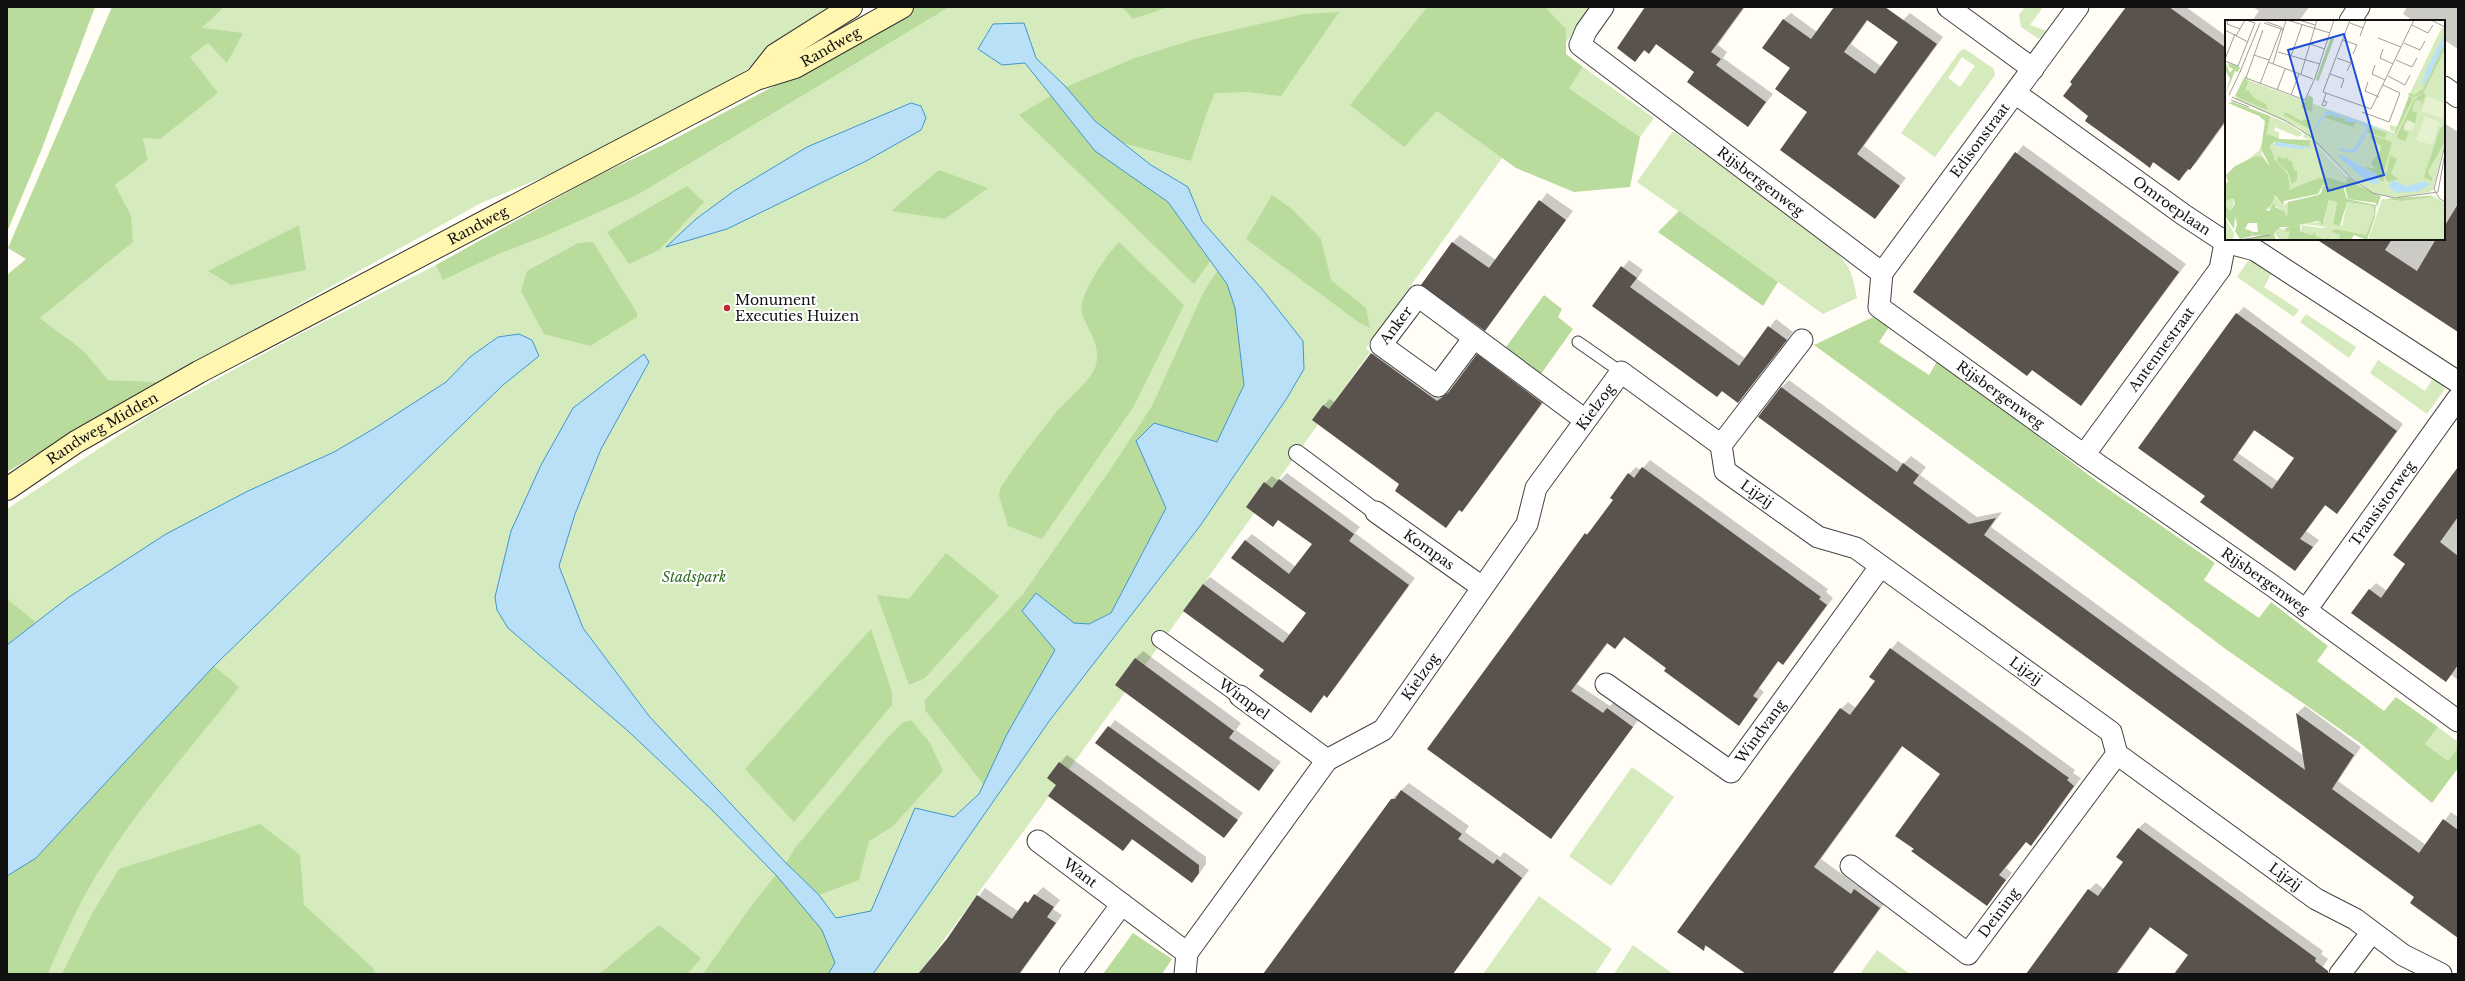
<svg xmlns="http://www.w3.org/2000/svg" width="2465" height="981" font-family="'Libre Baskerville',serif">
	<rect width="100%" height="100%" fill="#fffdf5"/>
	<!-- green -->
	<g fill="#d5ebbd" fill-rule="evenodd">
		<path d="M224,7h614l-43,24 -57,45 -185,97 -72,30 -321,179 -52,-2 -25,-30 -43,-32 93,-76 -3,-26 -15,-31 33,-25 -5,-22 47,-81 18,-14 19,19 -25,-34z"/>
		<path d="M913,7h678l-26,37 -63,114 -136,190 4,4 -214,298 -237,324h-912v-465l143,-94 152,-82 134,-68 161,-89 66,-31 117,-62z"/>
		<path d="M2025,7h18l-13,18 17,6 -8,8 -18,-12 -2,-12z"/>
		<path d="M1965,49l29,20 1,6 -60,82 -34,-24 59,-82zM1962,57l13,9 -15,21 -12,-9z"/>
		<path d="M1583,67l71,51 -14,19 -72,-50z"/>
		<path d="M1673,131l155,113c22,22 23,24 29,54l-34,16 -186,-132z"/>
		<path d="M2248,261l9,1 16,9 -9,16 35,23 -5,7 -57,-40z"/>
		<path d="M2306,314l50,33 -7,11 -49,-36z"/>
		<path d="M2378,360l47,31 10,-16 7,6 3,8 -18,25 -57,-41z"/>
		<path d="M2438,727l20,15v6l-10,13 -23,-17z"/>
		<path d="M1632,767l42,30 -63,89 -42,-30z"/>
		<path d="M1539,896l73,53 -17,25h-112z"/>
		<path d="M1633,945l40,29h-59z"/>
		<path d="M1877,950l33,24h-50z"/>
	</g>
	<!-- forest -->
	<g fill="#b9dc9c">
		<path d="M7,7h88l-54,144 -34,81z"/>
		<path d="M112,7h112l-22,21 41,5 -16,30 -19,-20 -18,14 28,36 -58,46 -17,-1 5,22 -33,25 16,31 2,26 -93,76 43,32 25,30 52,2 -153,90v-197l19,-16 -18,-11z"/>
		<path d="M913,7h36l-312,188 -92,41 -47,18 -55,26 -7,-15 161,-89 66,-31 117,-62z"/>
		<path d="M1122,7h46l-35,12z"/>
		<path d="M1427,7h118l21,22v25l17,13 -14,21 71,49 -10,50 -56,5 -58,-24 -79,-57 -33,36 -54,-42z"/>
		<path d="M1339,12l-58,84 -33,-4 -33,1 -7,16 -17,52 -69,-18 -27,-22 -29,-34 66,-28 63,-20 109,-25z"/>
		<path d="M1051,96l44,55 73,51 42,59 -16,23 -175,-169z"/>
		<path d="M939,170l49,18 -43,31 -54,-8z"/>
		<path d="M687,186l17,16 -45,48 -30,14 -22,-32z"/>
		<path d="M1272,195l20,14 29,30 10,41 35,28 4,20 -13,-7 -111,-82z"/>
		<path d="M1679,211l99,71 -15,24 -105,-74z"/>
		<path d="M299,225l7,45 -75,15 -23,-14z"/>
		<path d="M593,242l44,71v4l-47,29 -46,-12 -23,-43 6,-20 51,-28z"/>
		<path d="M1119,242l65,63 -50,101 -92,133 -34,-13 -9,-30 1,-7c16,-26 35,-50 54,-74 11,-14 38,-35 42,-50 5,-21 -8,-33 -14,-52 -5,-16 26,-60 37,-71z"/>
		<path d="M1217,271l10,13 8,24 9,77 -27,57 -63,-19 -17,18 29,67 -55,105 -22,11 -15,-1 -38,-30 -14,18 33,39 -48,84 -23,51 -59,-75v-10l98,-106 87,-124 42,-64 51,-113z"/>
		<path d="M1544,295l18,14 -4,8 15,12 -32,45 -35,-27z"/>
		<path d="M1873,317l16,10 -10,15 50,33 9,-15 160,122 117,81 -11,17 55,38 12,-16 57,44 -11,15 67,50 12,-14 42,30 -13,17 23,17 10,-13v20l-26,35 -72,-60 -133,-93 -191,-143 -222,-162z"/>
		<path d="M946,553l53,43 -74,82 -16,7 -32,-90 32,4z"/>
		<path d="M7,599l30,24 -30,22z"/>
		<path d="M871,629l21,63v13l-98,117 -49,-53z"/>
		<path d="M214,666l25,21c-45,58 -96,114 -135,176 -23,35 -40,73 -56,111h-41v-98l29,-18z"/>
		<path d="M911,720l19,23 13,28 -51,56 -23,14 -10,39 -40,15 -33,-32 9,-15 92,-110 15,-15z"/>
		<path d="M260,824l40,31 4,50 69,63 2,6h-313l31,-62 26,-43z"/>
		<path d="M776,875l46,55 14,33 -8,11h-125l51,-72z"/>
		<path d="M659,925l42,33 -13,16h-89z"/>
		<path d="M1133,933l39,26 -10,15h-59z"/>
	</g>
	<!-- water -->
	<g fill="#b9e0f7" stroke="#3f96cf">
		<path d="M1024,23l12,35 30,29 29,34 56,44 37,22 14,34 60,68 41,52 1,28 -17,29 -87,128 -150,194 -177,254h-45l7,-11 -13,-33 -46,-55 -64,-65 -84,-79 -120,-103 -11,-18 -2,-13 16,-66 30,-66 32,-57 71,-54 5,8 -48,87 -26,65 -16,52 24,62 66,88 137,147 33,32 17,23 35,-7 44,-103 39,9 25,-23 28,-60 48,-84 -33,-39 14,-18 38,30 15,1 22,-11 55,-105 -30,-67 18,-18 63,19 27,-57 -9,-77 -8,-24 -59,-82 -73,-51 -70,-88 -23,2 -24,-16 15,-25z"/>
		<path d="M911,103l10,3 5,12 -5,12 -53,30 -141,69 -61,18 30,-28 38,-28 73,-44z"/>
		<path d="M519,334l13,6 7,16 -36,29 -289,281 -178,192 -29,18v-231l62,-48 97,-63 82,-43 86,-39 41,-24 71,-46 24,-25 28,-20z"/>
	</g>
	<!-- shadow -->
	<g fill="#0003" fill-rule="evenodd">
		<path d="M1648,7h97l-27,38 9,7 -4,6 50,36 -25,32 -53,-54 -38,-28 -8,9 -4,-3 -10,11z"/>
		<path d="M1835,7h42l-26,37 31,23 18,-25 3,-22 7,-7 33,24 -79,109 42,32 -31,40 -66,-106 -18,-44 -8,-48 8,-7 26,19z"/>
		<path d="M2127,7h59l40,29v86l-29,40 -18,17 -25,-17 -5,4z"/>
		<path d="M2253,7h56l-10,14h-47l7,-10z"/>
		<path d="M2407,7h51v42l-14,-9v-19h-30l-11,-7z"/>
		<path d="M2444,123l14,9v198l-140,-91h126z"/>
		<path d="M2023,145l163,119 -105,141 -48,-35 -6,5 -113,-83z"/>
		<path d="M1547,193l26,18 -88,118 -33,-86 8,-8 36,25z"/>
		<path d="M1629,260l14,10 -6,9 109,80 30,-40 17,13 -55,70 -144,-97z"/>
		<path d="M2244,307l159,117 -59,81 -7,7 -11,-7 -20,26 13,9 -24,30 -88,-74 30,-182zM2256,429l40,29 -17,24 -41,-29z"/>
		<path d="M1378,347l66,48 7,-5 33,-41 64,47 -80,108 -6,6 -2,-1 -14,18 -46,-43 -77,-78 7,-7 5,4z"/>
		<path d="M1789,380l114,84 8,-8 15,11 -6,8 57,42 25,-5 -11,15 313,229 -7,-43 8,-7 56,41 -23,34 88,64 25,-33 7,5v119l-42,-40 -635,-508z"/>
		<path d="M1650,460l178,129 -2,3 7,6 -43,58 -7,7 -4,-2 -20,27 5,4 -25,32 -114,-87 -10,11 -7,-5 -31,41 33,22 5,-5 24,18 -88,119 35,-304 8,-6 21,-28 14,-26 7,-7 5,3z"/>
		<path d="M2458,470v210l-7,-5 -5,5 -77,-90 7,-7 11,8 20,-28z"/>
		<path d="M1287,473l73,54 -5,6 60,45 -81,111 -7,7 -2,-1 -15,17 -45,-43 -62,-85 7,-7 80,58 17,-22 -62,-72 7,-7 44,33 17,-23 -34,-25 -6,6 -8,-42 7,-7 7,5z"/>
		<path d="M1898,641l177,129 -2,3 8,5 -43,59 -7,7 -5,-3 -20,27 6,5 -26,32 -71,-57 27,-74 -39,-28 -82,113 37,27 4,-4 25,18 -54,74h-89l1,-2 -37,-27 -4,4 -25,-18 162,-222 7,-7 8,6 20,-27 -6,-5z"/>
		<path d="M1143,651l98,72 -5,7 45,32 -22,27 -124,-130z"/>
		<path d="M1115,720l128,93 -19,24 -127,-94z"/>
		<path d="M1067,755l139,102v7l-7,10 -7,8 -59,-43 -10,11 -66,-66 3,-21z"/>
		<path d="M1409,783l60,43 -4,6 35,25 4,-5 25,18 -76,104h-189l127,-174z"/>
		<path d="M2145,822l178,129 -2,3 7,5 -10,15h-143l14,-19 -38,-28 -34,47h-90l62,-84 7,-7 8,6 20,-27 14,-33z"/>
		<path d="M1043,887l17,13 -7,9 9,6 -42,59h-100l65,-86 34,24z"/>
	</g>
	<!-- building -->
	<g fill="#5a524d" fill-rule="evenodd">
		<path d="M1645,7h99l-33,45 10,7 -5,6 50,37 -18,25 -61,-45 7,-10 -38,-28 -7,10 -5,-4 -9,12 -18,-14z"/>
		<path d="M1834,7h51l52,37 -80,110 43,32 -25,33 -95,-69 27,-38 -32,-23 15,-21 -28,-20 21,-29 28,20zM1867,20l31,22 -23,32 -31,-22z"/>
		<path d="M2126,7h43l57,41v72l-36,50 -2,-1 -9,12 -26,-19 -3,6 -12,-9 -53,-38 3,-5 -25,-20 9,-12 -2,-2z"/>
		<path d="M2015,152l164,120 -98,134 -49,-36 -5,6 -114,-84z"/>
		<path d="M1539,200l27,20 -81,111 -64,-46 31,-43 37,26z"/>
		<path d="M2458,204v128l-142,-93h76l-7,11 32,21 19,-32h8v-12z"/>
		<path d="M1621,266l16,12 -7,9 109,79 29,-40 19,14 -49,63 -16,-12 -5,6 -125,-91z"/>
		<path d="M2236,313l161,118 -60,83 -12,-9 -25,34 13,8 -18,24 -95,-69 5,-6 -67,-48zM2254,430l40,28 -22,31 -39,-29z"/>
		<path d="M1371,353l66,48 11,-8 29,-39 65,49 -80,109 -3,-2 -13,18 -51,-37 4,-7 -87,-64 11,-15 6,4z"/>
		<path d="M1781,387l116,85 6,-9 16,12 -6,8 56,41 27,-6 -12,17 321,235 -9,-57 58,42 -22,34 87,64 24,-34 15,11v108l-48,-35 4,-6 -656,-480z"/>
		<path d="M1642,467l179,130 -2,2 8,6 -44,60 -5,-4 -25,35 5,3 -19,27 -75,-55 2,-3 -42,-31 -9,12 -8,-6 -36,48 32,22 4,-5 26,19 -82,112 -124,-90 158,-216 2,2 26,-35 -3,-2 18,-25 6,5z"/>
		<path d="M2458,467v50l-18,25 18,14v109l-12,17 -95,-69 18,-24 12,9 24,-34 -12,-9z"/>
		<path d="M1279,479l75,55 -5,7 60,44 -82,113 -3,-3 -13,18 -52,-37 5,-6 -81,-59 20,-27 80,59 23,-30 -75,-55 14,-18 44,34 23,-30 -34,-24 -5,7 -27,-20 18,-25 8,6z"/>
		<path d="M1890,648l179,130 -2,2 7,6 -43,60 -5,-4 -27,33 7,5 -19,26 -76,-55 3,-2 -19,-13 45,-62 -38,-28 -88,121 37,27 3,-5 26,19 -48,66h-86l-41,-29 -1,6 -27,-19 163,-224 10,7 25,-34 -6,-4z"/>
		<path d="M1135,658l99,73 -5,7 45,32 -15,21 -144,-106z"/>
		<path d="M1108,726l130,94 -14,18 -129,-95z"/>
		<path d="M1059,762l140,103v8l-7,10 -60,-44 -9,12 -75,-55 8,-11 -9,-7z"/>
		<path d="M1401,790l61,44 -4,5 35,25 4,-5 25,19 -69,96h-190l128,-175h4z"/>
		<path d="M2138,828l178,130 -1,3 13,10v3h-154l14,-19 -38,-28 -34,47h-90l62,-85 10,7 25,-34 -7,-5z"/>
		<path d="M1034,894l20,13 -7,10 9,6 -37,51h-101l29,-35 30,-44 35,24 13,-18 3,2z"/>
	</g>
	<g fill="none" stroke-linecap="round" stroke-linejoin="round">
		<!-- service casing -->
		<g stroke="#444" stroke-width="13">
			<path id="service" d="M1578,342l43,30"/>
		</g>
		<!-- pedestrian casing -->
		<g stroke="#444" stroke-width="18">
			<g id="pedestrian">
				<path d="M1297,453l79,59"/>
				<path d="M1160,639l80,57"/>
			</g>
		</g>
		<!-- minor casing -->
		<g stroke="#444" stroke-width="23">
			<g id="minor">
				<path id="s1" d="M1603,7l-17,24 -6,14 302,228 -3,34 205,148 186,129 188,137"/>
				<path d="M1948,7l85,62"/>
				<path d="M2350,21l9,-14"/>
				<path d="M2444,87l14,10"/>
				<path id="s2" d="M2015,93l169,122 41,27 30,8 203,132"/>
				<path id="s3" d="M1882,273l196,-266"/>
				<path id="s4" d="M1474,338l-36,48 -57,-41 37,-49 167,124"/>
				<path id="s5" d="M1802,340l-81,105 4,26 93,66 38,11 255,184 6,22 199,145 39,20 48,36 38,19"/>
				<path id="s6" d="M2084,455l136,-186 6,-31"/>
				<path id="s7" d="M1376,512l106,75"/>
				<path id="s8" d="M2306,610l152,-212"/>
				<path id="s9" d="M1606,684l125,88 149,-205"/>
				<path d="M1240,696l87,64"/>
				<path id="s10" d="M1038,841l149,112"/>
				<path id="s11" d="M1851,866l117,88 149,-200"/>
				<path id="s12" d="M1187,953l140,-193 56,-30 144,-206 9,-36 85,-116 100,73"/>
				<path d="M1070,974l52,-70"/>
				<path d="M1185,974l2,-21"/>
				<path d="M2340,974l32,-42"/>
			</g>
		</g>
		<!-- secondary casing -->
		<g stroke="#333" stroke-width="24">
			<g id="secondary">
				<path d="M756,79l19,-24 76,-48"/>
				<path id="s13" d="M7,489l69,-47 123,-70 557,-293 39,-12 107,-60"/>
			</g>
		</g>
		<!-- service -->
		<use href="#service" stroke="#fff" stroke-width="11"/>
		<!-- pedestrian -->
		<use href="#pedestrian" stroke="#fff" stroke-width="16"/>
		<!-- minor -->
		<use href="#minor" stroke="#fff" stroke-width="21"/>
		<!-- secondary -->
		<use href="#secondary" stroke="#fff6b0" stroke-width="22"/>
	</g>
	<!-- markers -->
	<circle fill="#c4262e" stroke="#fff" stroke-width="1.5" cx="727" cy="308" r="4"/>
	<g text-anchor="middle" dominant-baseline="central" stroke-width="4" stroke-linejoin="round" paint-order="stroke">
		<!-- street labels -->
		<g font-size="14" fill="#111" stroke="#fff">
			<text stroke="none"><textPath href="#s13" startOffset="936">Randweg</textPath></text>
			<text stroke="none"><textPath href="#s3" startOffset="165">Edisonstraat</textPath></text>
			<text stroke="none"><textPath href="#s1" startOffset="271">Rijsbergenweg</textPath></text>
			<text stroke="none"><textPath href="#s2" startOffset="193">Omroeplaan</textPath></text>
			<text stroke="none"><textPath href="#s13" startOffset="540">Randweg</textPath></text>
			<text stroke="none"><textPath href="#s4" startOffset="155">Anker</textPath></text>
			<text stroke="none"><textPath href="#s6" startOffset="131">Antennestraat</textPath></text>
			<text stroke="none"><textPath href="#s1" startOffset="607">Rijsbergenweg</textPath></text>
			<text stroke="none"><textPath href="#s12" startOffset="691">Kielzog</textPath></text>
			<text stroke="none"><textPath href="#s13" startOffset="113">Randweg Midden</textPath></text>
			<text stroke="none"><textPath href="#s5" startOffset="198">Lijzij</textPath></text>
			<text stroke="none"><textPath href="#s8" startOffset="131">Transistorweg</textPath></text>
			<text stroke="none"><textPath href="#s7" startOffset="65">Kompas</textPath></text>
			<text stroke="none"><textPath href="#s1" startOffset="931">Rijsbergenweg</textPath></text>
			<text stroke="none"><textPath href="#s5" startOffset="522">Lijzij</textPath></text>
			<text stroke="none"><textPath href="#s12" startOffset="367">Kielzog</textPath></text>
			<text transform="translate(1244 699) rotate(36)">Wimpel</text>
			<text stroke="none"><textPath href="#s9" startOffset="203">Windvang</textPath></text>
			<text stroke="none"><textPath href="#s10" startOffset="53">Want</textPath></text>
			<text stroke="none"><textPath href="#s5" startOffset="858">Lijzij</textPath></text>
			<text stroke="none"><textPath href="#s11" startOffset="198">Deining</textPath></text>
		</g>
		<!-- poi labels -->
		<g font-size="14" fill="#111" stroke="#fff" text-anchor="start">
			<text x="735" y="300">Monument<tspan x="735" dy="16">Executies Huizen</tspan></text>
		</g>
		<!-- park labels -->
		<g font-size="14" font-style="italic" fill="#2f6b1f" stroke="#fff">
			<text x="694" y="577">Stadspark</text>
		</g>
	</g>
	<!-- overview -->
	<g transform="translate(2225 20)">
		<rect width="220" height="220" fill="#fffdf5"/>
		<path d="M217,7l3,1v114l-12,48 -4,2 -25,5h-14l-20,-6 -20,-15 -52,-49 -63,-28 10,-23 5,5 144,52 2,-5 -2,4 -4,-2v-5l8,2 12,-34zM45,96l19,8 14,10 -5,3 -23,-10 -1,4 5,1v7l-11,-4 -3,4zM80,114l42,42 -1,7 -19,-5 -40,12 3,-4 -2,-12 -13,-14 -5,-14 4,-4 1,4 6,1h32h-3v-7l-7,-3zM36,123l1,11 12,22 -7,-11 -11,-9 -12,6 16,-12zM49,175l9,11 5,-4 -1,16 -3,-7 -9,-5 -11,5 8,-7zM206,175l14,8v37h-77l14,-41 19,2zM0,178l1,3 3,-2 5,2 -2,8h-5zM104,180l8,2 -4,21 9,3 5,-24 26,4 1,8 -8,21 -31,-6 -5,2 11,4 -2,5h-10l-2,-4 -1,3 -10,-3 -2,-5 -2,4 -12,-4 2,-6 19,3 7,-1 -25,-3 21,-3zM0,198l9,15 -1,7 -8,-1v-11l4,-1h-4zM54,208l11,3 -3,9h-7l-5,-6z" fill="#d5ebbd"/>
		<path d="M106,17l3,2 -16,43 -2,-3zM220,22v7l-22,44 3,2 -5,12 1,-9 -1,3 -5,-1 -3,6 -1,5 5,2 -2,10 -8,-3 -4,10 6,2 -4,9 -9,-3 18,-38 9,-7 -8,4 -7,-2 1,-2 5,2 9,-6zM0,41l5,12 3,-4 -4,-2 -1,-4 12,4 -2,5 -3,-1 -9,22 4,-15 -5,-8zM20,56l3,7 -4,9 4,-2 6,8 12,6 1,6 -32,-14zM84,75l4,3 -1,14 -11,-5zM184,76l4,2 -17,35 -1,-1zM8,82l37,14 -4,22 2,-4 12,5 30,1v7l-36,-5 -4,4 5,14 13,14 2,13 -2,3 31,-12 7,1v-2l20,6 1,-7 13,10 21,10 -4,12 -1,-5 -28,-4 -3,-12 -2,-1 4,13 29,6 -1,12 -8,23 -13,-5 -3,5h-12l1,-5 -10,-4 6,-2 30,6 8,-21 -1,-8 -26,-4 -7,24 -7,-2 4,-22 -8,-2 -7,27 -1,-5 -4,-1 -27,6h-10l-6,7 2,6h-33l20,-5 -10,1 -1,-4h6l-1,-9h-9l-3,6 7,2v5l-12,3 -5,-8 2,-7 -2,-7 -1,12 -9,-13v-12l4,6 3,-1 3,-6 -2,-4 -8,2v-17l3,-2 -2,-7 9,-9 21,-10 6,1 8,9 -9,-17 4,-28 -6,-5 -31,-13zM98,165h10l-10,1 -2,7 -3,2 -30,7 -1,15 -3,-6 -9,-4 -1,-4 -5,8 -4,-1 7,-6 3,-9 8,11 1,-5 34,-7zM60,92l17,9 4,-2 5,7 -2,3 -25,-14zM105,94l18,6 9,2 -4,5 -29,-10zM220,102v20l-17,29 2,7 2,-2v5l-8,-4 15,-46zM145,107l17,6 -2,5 -19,-6zM147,115l20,7 -8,29 -8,-1 -5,-7 9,-11 1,-6 -11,-8zM165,135l7,4 -6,14 -4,-1zM53,136l5,3 6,-3 -2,3 5,3 2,9 3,-1v10l-5,4 -4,-12 -11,-11zM139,146l20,6v9h-4l-3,-6zM160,152l6,1 7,6 -9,3 -4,-4zM203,176l17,11 -15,-10 -29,4 -17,-2zM75,205v6l12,4 2,-4 2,5 10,3 2,-3 1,4h-42l3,-9 -4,1 -1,-4z" fill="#b9dc9c" fill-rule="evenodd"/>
		<path d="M202,76l18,7 -2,16 -22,-8zM200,96l15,6 -8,23 -16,-5zM179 106a5 5 0 1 1 10 0a5 5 0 1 1-10 0Z" fill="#e6f2cf"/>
		<path d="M220,13v9l-19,41 -4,1 4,-14zM103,90l11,4 56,20 -25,-7 -15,26 -13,-2 -4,-3 13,2 4,-3 12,-19 -9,-6h-13v-5l-7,-1 -3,3 -2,-5h-3l-6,2 -11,18 6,-14zM53,122l23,4 12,1 -12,2 -26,-3v-4zM115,134l37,21 3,7 -5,3 -10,-5 -26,-23zM167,160l15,6 19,-5 3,4 -10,6 -21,2 -9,-5z" fill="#b9e0f7"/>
		<path fill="none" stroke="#a09f9a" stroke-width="1" d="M3,0l-1,4 13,5M62,0l43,13M74,0l16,5M125,0l-27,72 48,17 43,-89M206,0l14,7M42,2l14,5M39,3l20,7M125,3l13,5M187,5l16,8 5,-8M0,10l23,12M38,10l-17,48 59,22 10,-22 19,-58M11,16l9,-16M135,16l6,-16M153,18l23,9M118,20l14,5 -4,9M179,23l16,7 5,-9M85,24l15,5M158,29l-3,9 13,6M53,32l42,12M29,35l15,5M66,36l11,-31M112,38l14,5 -4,8M0,39l10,-25M171,40l16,7 5,-9M0,41l13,5 17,-43 -9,-3M43,42l45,17M48,44l13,-44M150,45l-3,9 13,6M15,52l20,-49M76,54l16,-54M105,54l14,5 -3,9M163,56l17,9 5,-10M143,62l-3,9 14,6M35,64l22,-57M52,70l8,-21M4,75l12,-25M66,75l8,-21M7,77l54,24 24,15 42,43 21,14 22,5 43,-6M6,80l18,7M98,81l4,1 -2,4 -3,-1 2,-5 2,-7M137,92l27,10 11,-29 -17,-8M220,125l-11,44 5,9 6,4M213,172l7,-39M14,220l32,-5"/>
		<path fill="#1d4ed8" fill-opacity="0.15" stroke="#1d4ed8" stroke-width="2" d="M119,14l40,141 -56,16 -40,-141z"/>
		<rect width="220" height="220" fill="none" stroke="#111" stroke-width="2"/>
	</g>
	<!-- border -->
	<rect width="2465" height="981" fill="none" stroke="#111111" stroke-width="16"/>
</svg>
